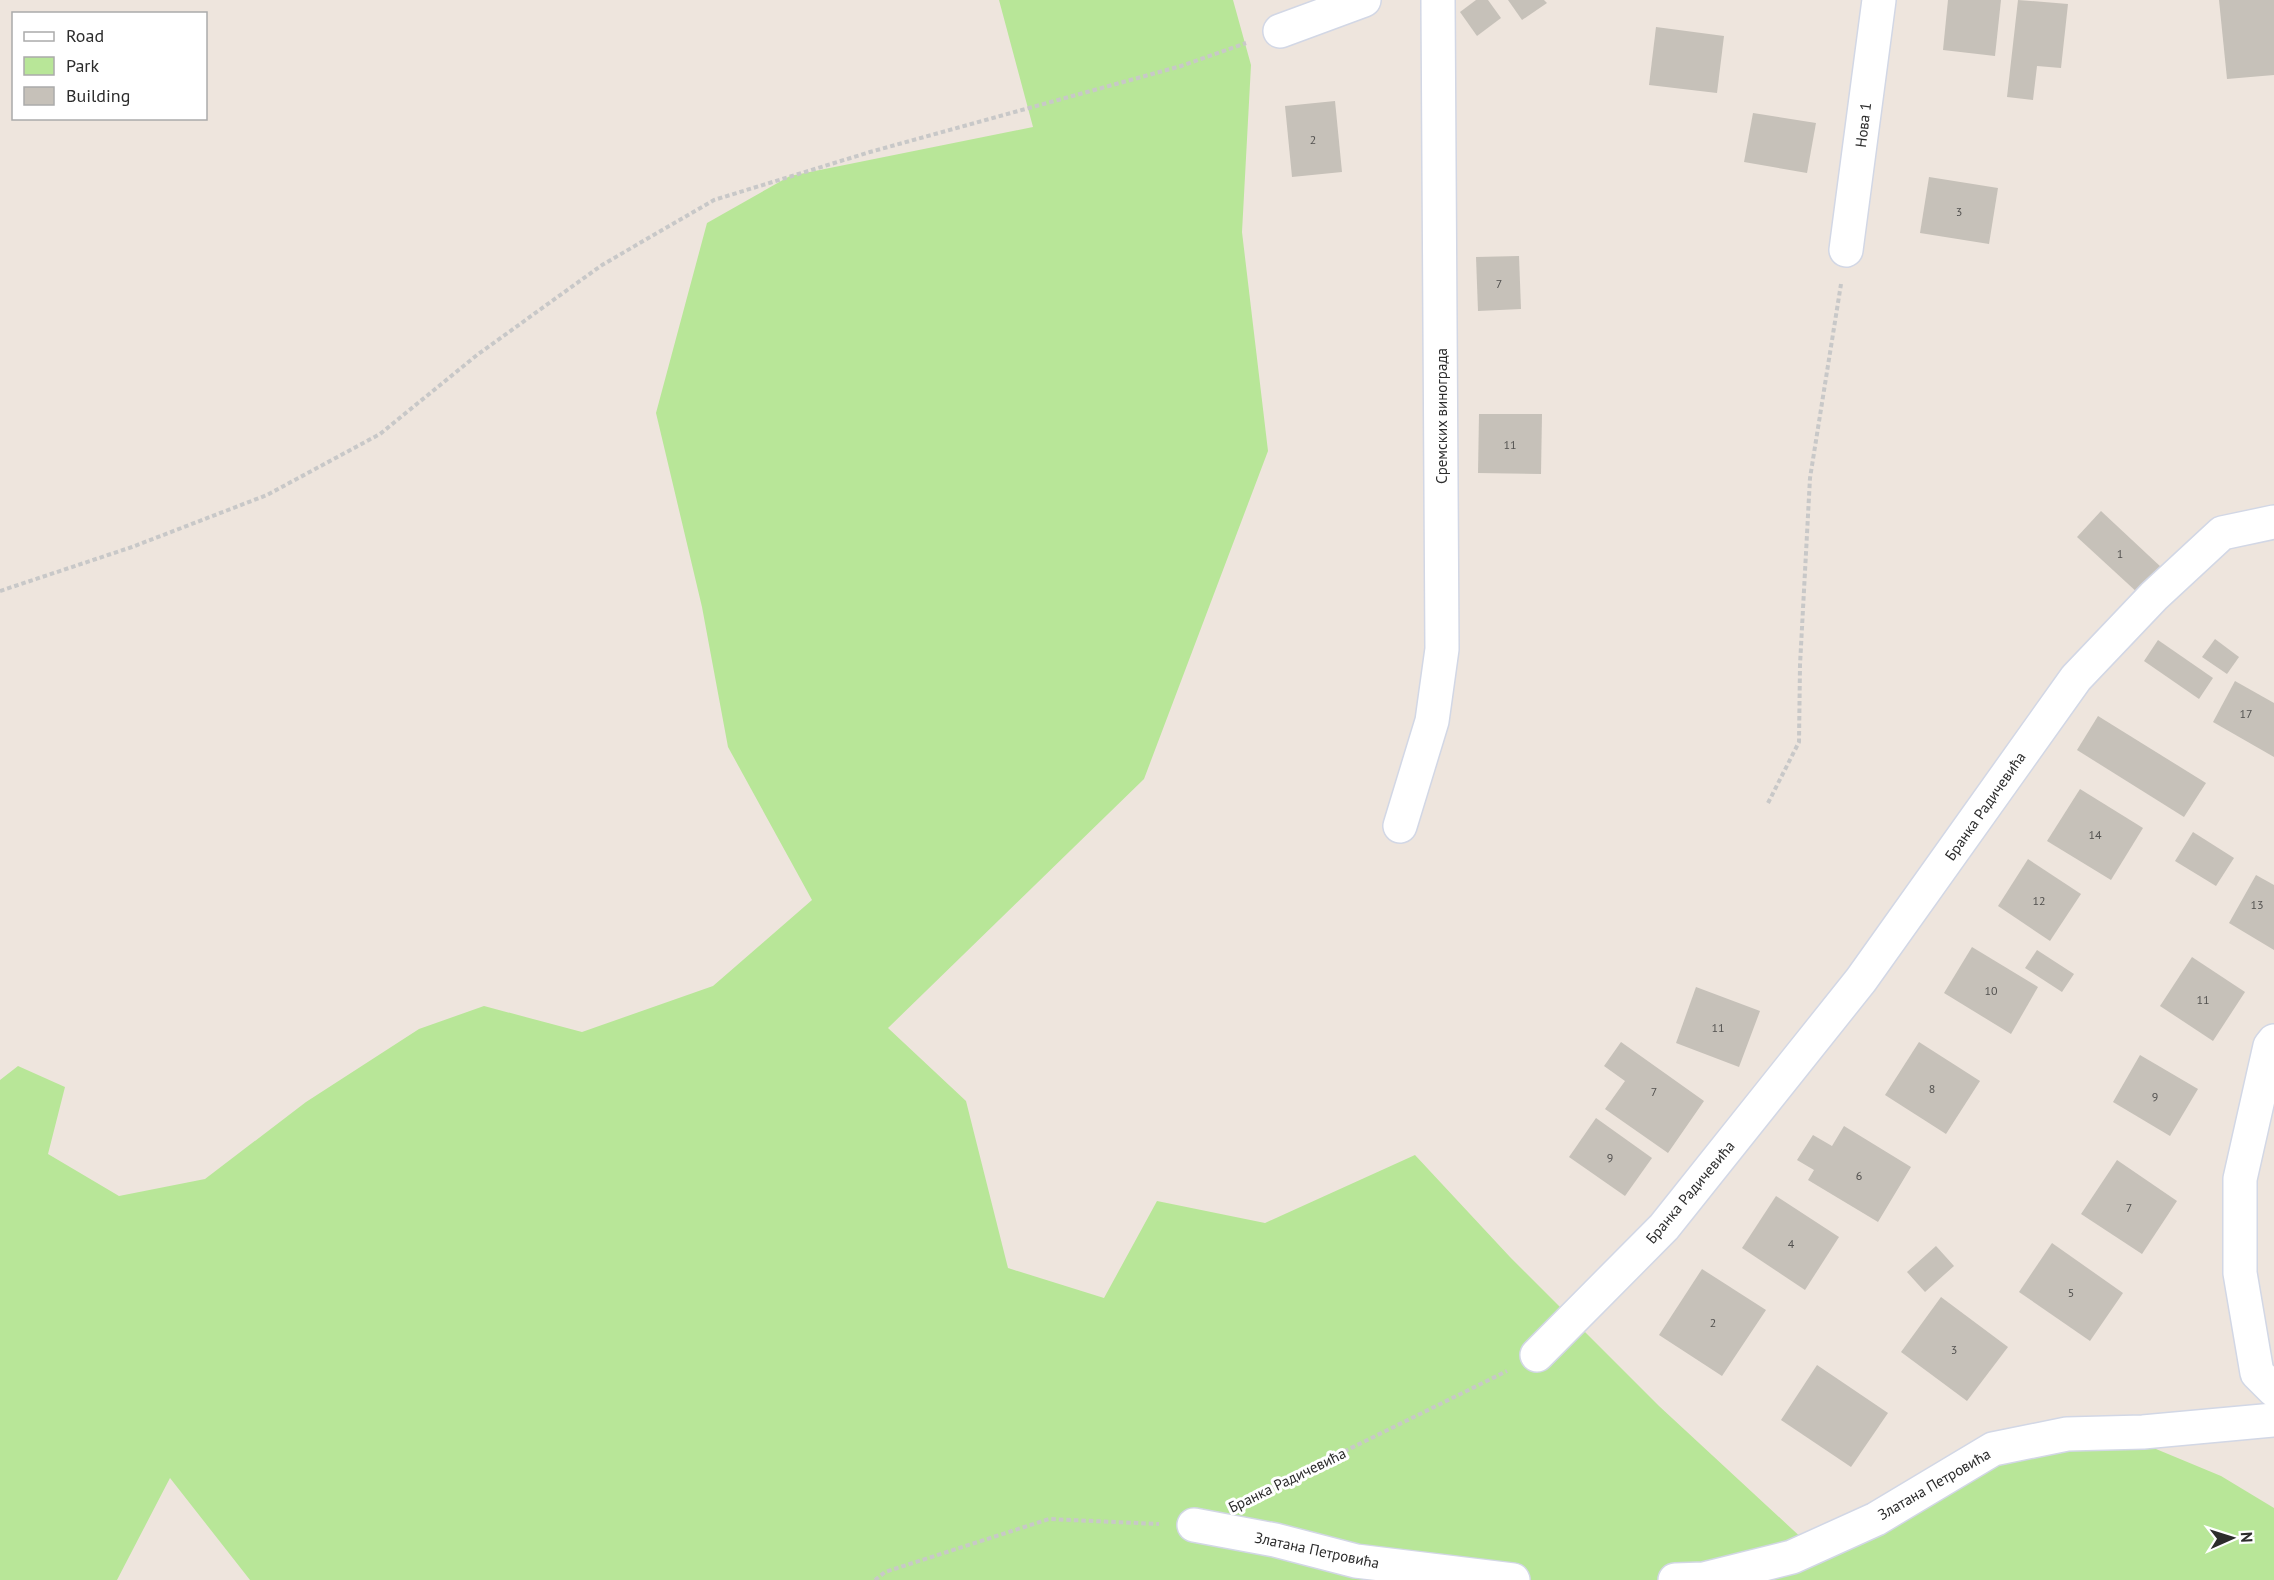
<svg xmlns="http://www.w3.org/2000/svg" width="2274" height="1580" font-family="'PT Sans',sans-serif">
	<rect width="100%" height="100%" fill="#eee5dd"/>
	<!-- green -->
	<path fill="#b8e698" d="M999,0h234l18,65 -9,167 26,219 -124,328 -256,249 78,73 42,167 96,30 53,-97 108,22 150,-68 95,102 149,149 147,136 285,-120 130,54 53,32v72h-2024l-80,-102 -53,102h-117v-500l18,-14 47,21 -17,67 71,42 86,-17 101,-77 113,-73 65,-23 98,26 131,-46 99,-86 -84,-153 -26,-140 -46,-194 51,-190 83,-47 243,-49z"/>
	<!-- building -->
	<g fill="#c6c1b9">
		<path d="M1476,0h12l13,18 -24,18 -17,-24z"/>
		<path d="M1508,0h36l3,3 -25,17z"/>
		<path d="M1948,0h53l-6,56 -52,-6z"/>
		<path d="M2018,0l50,4 -7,64 -24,-2 -4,34 -26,-3z"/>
		<path d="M2219,0h55v75l-47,4z"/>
		<path d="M1656,27l68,9 -7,57 -68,-8z"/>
		<path d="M1335,101l7,71 -50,5 -7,-71z"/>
		<path d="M1753,113l63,10 -9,50 -63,-11z"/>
		<path d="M1929,177l69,11 -9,56 -69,-11z"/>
		<path d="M1519,256l2,53 -43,2 -2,-54z"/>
		<path d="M1479,414h63l-1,60 -63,-1z"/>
		<path d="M2101,511l61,57 -23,26 -62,-57z"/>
		<path d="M2215,639l24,18 -12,17 -25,-17z"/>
		<path d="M2158,640l55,38 -14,21 -55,-38z"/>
		<path d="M2235,681l39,22v54l-61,-35z"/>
		<path d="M2098,716l108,67 -22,34 -107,-67z"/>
		<path d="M2080,789l63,39 -32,52 -64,-39z"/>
		<path d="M2193,832l41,26 -18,28 -41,-25z"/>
		<path d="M2028,859l53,35 -31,47 -52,-35z"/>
		<path d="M2256,875l18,10v65l-45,-27z"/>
		<path d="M1972,947l66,40 -27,47 -67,-41z"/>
		<path d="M2037,950l37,24 -12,18 -37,-24z"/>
		<path d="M2192,957l53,35 -32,49 -53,-35z"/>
		<path d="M1696,987l64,24 -21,56 -63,-24z"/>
		<path d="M1621,1042l83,59 -36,52 -63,-44 20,-28 -21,-15z"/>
		<path d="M1919,1042l61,39 -34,53 -61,-39z"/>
		<path d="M2140,1055l58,34 -28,47 -57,-34z"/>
		<path d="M1596,1118l56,40 -27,38 -56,-39z"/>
		<path d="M1844,1126l67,41 -33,55 -70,-42 6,-10 -17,-10 16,-25 19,11z"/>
		<path d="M2117,1160l60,41 -35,53 -61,-40z"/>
		<path d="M1776,1196l63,41 -34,53 -63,-42z"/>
		<path d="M2052,1243l71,50 -33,48 -71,-49z"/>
		<path d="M1936,1246l18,20 -29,26 -18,-20z"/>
		<path d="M1702,1269l64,41 -44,66 -63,-41z"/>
		<path d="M1941,1297l67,50 -41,54 -66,-49z"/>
		<path d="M1817,1365l71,48 -37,54 -70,-47z"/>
	</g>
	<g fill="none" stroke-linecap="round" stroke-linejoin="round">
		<!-- minor casing -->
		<g stroke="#d2d7e5" stroke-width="36">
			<g id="minor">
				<path d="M1280,31l84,-31"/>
				<path d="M1846,250l33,-250"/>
				<path d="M1400,826l32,-105 10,-72 -4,-649"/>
				<path d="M2274,1041l-4,5 -30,133v94l17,100 17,17"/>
				<path d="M1537,1355l127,-128 197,-247 215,-302 78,-82 68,-63 52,-11"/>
				<path d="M1194,1525l81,15 81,21 157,19"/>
				<path d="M1675,1580l29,-1 88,-22 84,-38 117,-70 74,-15 76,-2 131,-12"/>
			</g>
		</g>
		<!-- path -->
		<g stroke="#c8c8c8" stroke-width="4" stroke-dasharray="4.5 3" stroke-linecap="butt">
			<path d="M0,591l132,-44 135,-52 113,-61 97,-79 125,-90 112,-65 156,-48 311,-86 65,-23"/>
			<path d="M1768,803l31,-61 1,-77 10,-187 31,-194"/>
			<path d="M1250,1498l257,-127"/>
			<path d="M875,1580l10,-8 164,-53 110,5"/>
		</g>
		<!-- minor -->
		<use href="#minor" stroke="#fff" stroke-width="33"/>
	</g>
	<g text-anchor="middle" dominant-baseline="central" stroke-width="6" stroke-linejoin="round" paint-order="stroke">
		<!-- number labels -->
		<g font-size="12" fill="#52514f">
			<text x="1313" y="139">2</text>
			<text x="1959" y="211">3</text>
			<text x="1499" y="283">7</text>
			<text x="1510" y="444">11</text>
			<text x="2120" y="553">1</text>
			<text x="2246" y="713">17</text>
			<text x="2095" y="834">14</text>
			<text x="2039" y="900">12</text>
			<text x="2257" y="904">13</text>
			<text x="1991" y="990">10</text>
			<text x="2203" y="999">11</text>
			<text x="1718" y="1027">11</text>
			<text x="1932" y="1088">8</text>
			<text x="1654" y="1091">7</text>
			<text x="2155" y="1096">9</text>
			<text x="1610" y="1157">9</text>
			<text x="1859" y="1175">6</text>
			<text x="2129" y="1207">7</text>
			<text x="1791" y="1243">4</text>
			<text x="2071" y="1292">5</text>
			<text x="1713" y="1322">2</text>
			<text x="1954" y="1349">3</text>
		</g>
		<!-- street labels -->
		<g font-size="15" fill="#2c2c2c" stroke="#fff">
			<text transform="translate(1863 125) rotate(-83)">Нова 1</text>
			<text transform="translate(1441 416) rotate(-90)">Сремских винограда</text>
			<text transform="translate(1985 806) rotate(-55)">Бранка Радичевића</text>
			<text transform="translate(1690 1192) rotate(-50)">Бранка Радичевића</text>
			<text transform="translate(1287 1480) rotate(-26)">Бранка Радичевића</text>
			<text transform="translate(1934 1484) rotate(-30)">Златана Петровића</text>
			<text transform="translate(1317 1550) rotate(12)">Златана Петровића</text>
		</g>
	</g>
	<!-- legend -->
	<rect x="12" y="12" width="195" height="108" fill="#ffffff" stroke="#ababab" stroke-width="1.5"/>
	<rect x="24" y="32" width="30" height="9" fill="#ffffff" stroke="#ababab" stroke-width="1.5"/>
	<text x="66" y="42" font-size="18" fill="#2c2c2c">Road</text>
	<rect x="24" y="57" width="30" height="18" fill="#b8e698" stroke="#ababab" stroke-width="1.5"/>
	<text x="66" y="72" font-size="18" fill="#2c2c2c">Park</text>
	<rect x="24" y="87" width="30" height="18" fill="#c6c1b9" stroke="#ababab" stroke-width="1.5"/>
	<text x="66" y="102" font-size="18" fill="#2c2c2c">Building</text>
	<!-- north arrow -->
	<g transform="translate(2232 1538) rotate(87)" stroke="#ffffff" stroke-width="4.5" paint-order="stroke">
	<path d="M0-4.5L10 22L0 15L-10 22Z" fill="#2c2c2c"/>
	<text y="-9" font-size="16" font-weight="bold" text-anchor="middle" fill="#2c2c2c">N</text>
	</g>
</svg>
